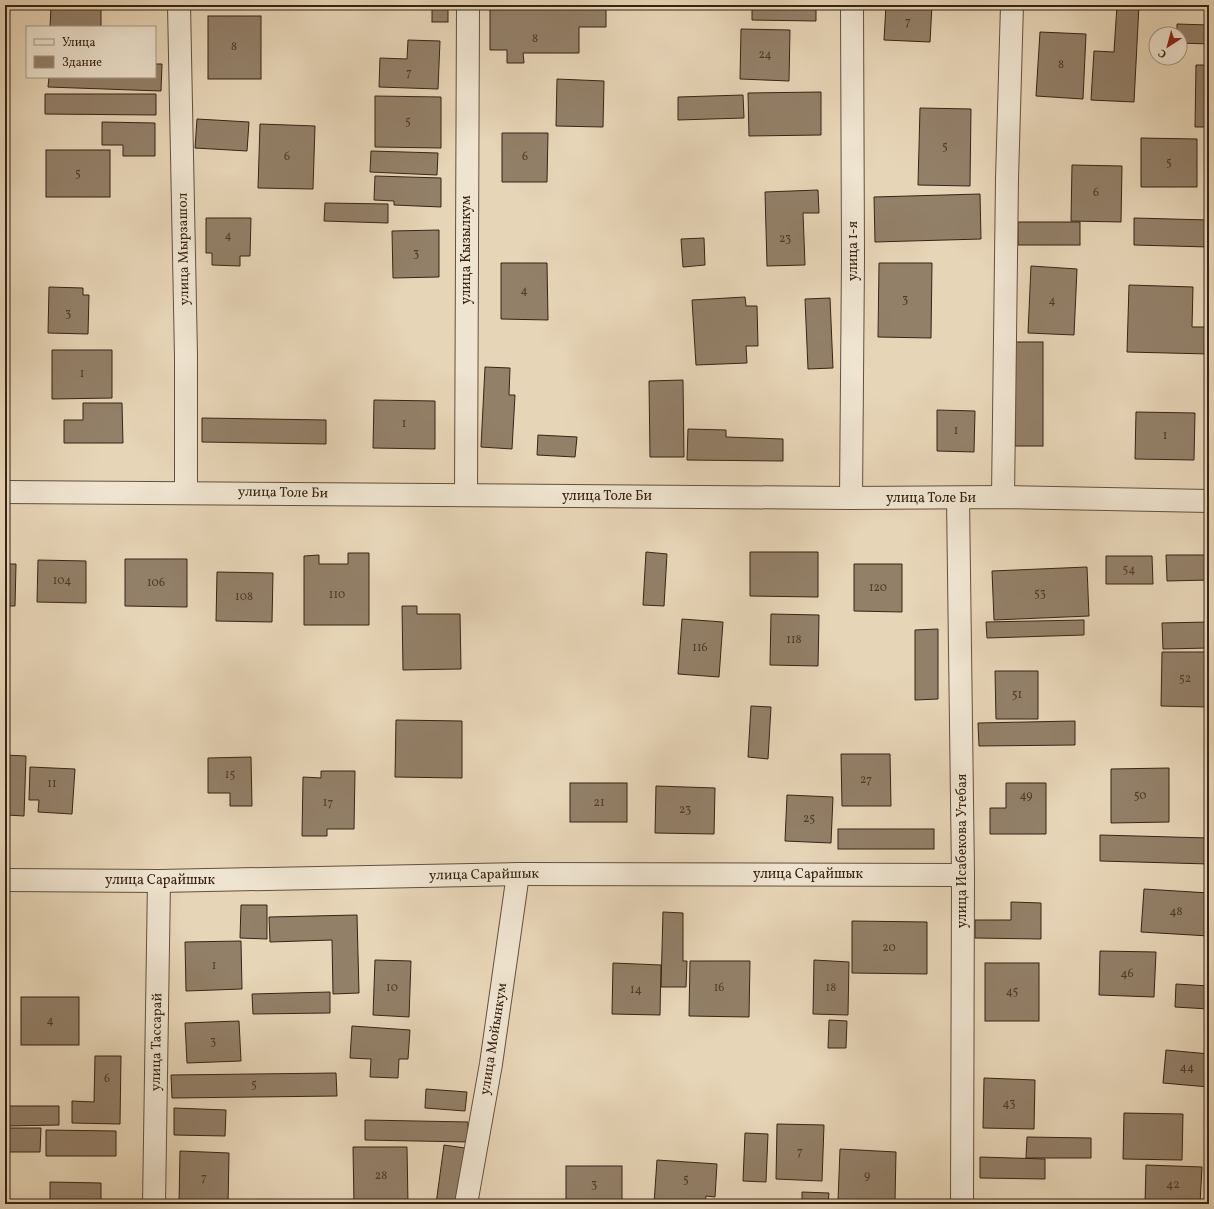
<svg xmlns="http://www.w3.org/2000/svg" width="1214" height="1209" font-family="Vollkorn,serif">
	<rect width="100%" height="100%" fill="#e7d5b7"/>
	<filter id="stains"><feTurbulence type="fractalNoise" baseFrequency=".005" numOctaves="4"/><feColorMatrix values="0 0 0 0 .2 0 0 0 0 .09 0 0 0 0 .02 0 0 0 .5 -.17"/></filter>
	<radialGradient id="worn" r=".72"><stop offset=".6" stop-color="#630" stop-opacity="0"/><stop offset="1" stop-color="#630" stop-opacity=".3"/></radialGradient>
	<!-- building -->
	<g fill="#938069" stroke="#372414">
		<rect x="432" y="5" width="16" height="17"/>
		<path d="M746,5h70v16l-64,-1v-13h-6z"/>
		<path d="M886,5h46l-2,37 -46,-2z"/>
		<path d="M1117,5h22l-5,97 -43,-2 3,-49 20,1z"/>
		<path d="M490,6h116v21h-27v26h-56l1,10h-17v-13h-17z"/>
		<path d="M51,7l50,1v19h-51z"/>
		<rect x="208" y="16" width="53" height="63"/>
		<path d="M1177,24l32,1v19l-29,-1v-9h-3z"/>
		<path d="M741,29l49,1 -1,51 -49,-2z"/>
		<path d="M1040,32l46,2 -3,65 -47,-3z"/>
		<path d="M408,40l32,1 -2,48 -59,-2 1,-29 27,1z"/>
		<path d="M155,64h7l-1,27 -113,-4 1,-10h106z"/>
		<path d="M1196,65h13v62h-14z"/>
		<path d="M557,79l47,2 -1,46 -47,-1z"/>
		<path d="M821,92v43l-72,1 -1,-43z"/>
		<path d="M45,94h111v21l-111,-1z"/>
		<path d="M743,95l1,23 -66,2v-23z"/>
		<path d="M375,96l66,1v51l-66,-1z"/>
		<path d="M920,108l51,1 -1,77 -52,-1z"/>
		<path d="M197,119l52,3 -2,29 -52,-3z"/>
		<path d="M102,122l53,1v33h-32v-11h-21z"/>
		<path d="M260,124l55,2 -2,63 -55,-1z"/>
		<path d="M502,133h46l-1,49h-45z"/>
		<path d="M1141,138l56,1v48h-56z"/>
		<rect x="46" y="150" width="64" height="47"/>
		<path d="M371,151l67,2 -1,22 -67,-3z"/>
		<path d="M1072,165l50,1 -1,56 -50,-1z"/>
		<path d="M375,176l66,2v29l-47,-2v-4l-20,-1z"/>
		<path d="M818,190l1,23h-16l2,52 -38,1 -2,-74z"/>
		<path d="M980,194l1,45 -106,3 -1,-45z"/>
		<path d="M325,203l63,1v19l-64,-2z"/>
		<path d="M206,218h45l-1,38h-10v10l-28,-1v-12h-6z"/>
		<path d="M1134,218l75,2v27l-75,-2z"/>
		<rect x="1018" y="222" width="62" height="23"/>
		<path d="M439,230v47l-46,1 -1,-47z"/>
		<path d="M704,238l1,27 -22,2 -2,-28z"/>
		<path d="M501,263h46l1,57 -47,-1z"/>
		<path d="M879,263h53l-1,75 -53,-1z"/>
		<path d="M1031,266l46,3 -3,66 -46,-2z"/>
		<path d="M1129,285l64,2 -1,40h17v27l-82,-2z"/>
		<path d="M49,287l34,1v7h6l-1,39 -40,-1z"/>
		<path d="M745,297l1,9h11l1,40h-12l1,17 -51,2 -4,-65z"/>
		<path d="M830,298l3,70 -25,1 -3,-70z"/>
		<rect x="1015" y="342" width="28" height="104"/>
		<path d="M52,350h60v48l-60,1z"/>
		<path d="M485,367l25,1 -1,27h6l-3,54 -31,-2z"/>
		<path d="M683,380l1,77h-34l-1,-76z"/>
		<path d="M374,400l61,1v48l-62,-1z"/>
		<path d="M83,403h39l1,40h-59v-23h19z"/>
		<path d="M937,410l38,1 -1,41 -37,-1z"/>
		<path d="M1136,412l59,1 -1,47 -59,-1z"/>
		<path d="M202,418l124,2v24l-124,-2z"/>
		<path d="M688,429l38,1v7l57,2v22l-96,-1z"/>
		<path d="M538,435l39,2 -2,20 -38,-2z"/>
		<path d="M646,552l21,2 -3,52 -21,-1z"/>
		<path d="M750,552h68v45l-68,-1z"/>
		<path d="M348,553h21v72h-65v-69l15,-1v9h29z"/>
		<path d="M1166,555h43v25l-42,1z"/>
		<path d="M1106,556h46l1,28h-47z"/>
		<path d="M125,559h62v48l-62,-1z"/>
		<path d="M38,560l48,1v42l-49,-1z"/>
		<path d="M5,564h11l-1,42h-10z"/>
		<path d="M854,564h48v48l-48,-1z"/>
		<path d="M1087,567l2,49 -95,4 -2,-49z"/>
		<path d="M217,572l56,1 -1,49 -56,-1z"/>
		<path d="M402,606h15v8h43l1,55 -58,1z"/>
		<path d="M771,614l48,1 -1,51 -48,-1z"/>
		<path d="M682,619l41,3 -4,55 -41,-3z"/>
		<path d="M1084,620v15l-97,3 -1,-16z"/>
		<path d="M1209,622v26l-46,1 -1,-26z"/>
		<path d="M938,629v70l-23,1v-70z"/>
		<path d="M1162,652h47v55l-48,-1z"/>
		<path d="M995,671h43v48h-42z"/>
		<path d="M751,706l20,1 -3,52 -20,-2z"/>
		<path d="M396,720l66,1v57l-67,-1z"/>
		<path d="M1075,721v24l-96,1 -1,-23z"/>
		<path d="M841,754h49l1,52h-49z"/>
		<path d="M5,755l21,1 -2,60 -17,-1 -1,8h-1z"/>
		<path d="M251,757l1,49h-22v-13h-22v-35z"/>
		<path d="M30,767l45,2 -3,45 -34,-2 1,-12h-10z"/>
		<path d="M1169,768v54l-58,1v-54z"/>
		<path d="M321,771h34l-1,58h-27v7h-25l1,-59 18,1z"/>
		<rect x="570" y="783" width="57" height="39"/>
		<path d="M1006,783h40v51h-56v-26h16z"/>
		<path d="M656,786l59,2 -1,46 -59,-1z"/>
		<path d="M787,795l46,2 -2,46 -46,-2z"/>
		<rect x="838" y="829" width="96" height="20"/>
		<path d="M1100,835l109,3v26l-109,-3z"/>
		<path d="M1144,889l65,4v43l-68,-4z"/>
		<path d="M1011,902l30,1v36l-66,-1v-18h36z"/>
		<path d="M241,905h26v34l-27,-1z"/>
		<path d="M663,912l20,1v48h4l-1,26h-25z"/>
		<path d="M357,915l2,78 -26,1 -1,-54 -62,2 -1,-25z"/>
		<path d="M852,921l75,1v52l-75,-1z"/>
		<path d="M241,941l1,48 -56,2 -1,-49z"/>
		<path d="M1100,951l56,1 -2,45 -55,-2z"/>
		<path d="M375,960l36,1 -2,56 -36,-2z"/>
		<path d="M814,960l35,2 -1,53 -35,-1z"/>
		<path d="M690,961h60l-1,56 -60,-1z"/>
		<path d="M613,963l48,2 -1,50 -48,-1z"/>
		<rect x="985" y="963" width="54" height="58"/>
		<path d="M1176,984l33,2v23l-34,-2z"/>
		<path d="M330,992v21l-77,1 -1,-20z"/>
		<rect x="21" y="997" width="58" height="48"/>
		<path d="M829,1020l18,1 -1,27h-18z"/>
		<path d="M239,1021l2,40 -54,2 -2,-40z"/>
		<path d="M352,1026l58,4 -2,29h-9l-1,19 -28,-1 1,-18 -21,-1z"/>
		<path d="M1166,1050l43,4v33l-46,-4z"/>
		<path d="M95,1056h26l-1,68 -48,-1v-22l22,1z"/>
		<path d="M336,1073l1,23 -165,2 -1,-23z"/>
		<path d="M984,1078l51,2 -1,49 -51,-1z"/>
		<path d="M426,1089l41,3 -2,19 -40,-3z"/>
		<path d="M5,1106h54v19l-54,1z"/>
		<path d="M174,1108l52,2 -1,26 -51,-1z"/>
		<path d="M1124,1113l59,1 -1,46 -59,-1z"/>
		<path d="M365,1120l103,2v20l-103,-2z"/>
		<path d="M777,1124l47,1 -2,56 -46,-2z"/>
		<path d="M5,1128h36l-1,24h-35z"/>
		<path d="M46,1130l70,1v25h-70z"/>
		<path d="M745,1133l23,1 -2,48 -23,-1z"/>
		<path d="M1027,1137l64,1v20h-65z"/>
		<path d="M444,1145l21,3 -8,56h-21z"/>
		<path d="M353,1147h54l1,57h-54z"/>
		<path d="M840,1149l56,3 -1,49h-19v3h-19l1,-2 -20,-1z"/>
		<path d="M180,1151l49,2 -1,51h-49z"/>
		<path d="M980,1157l65,2v20l-65,-1z"/>
		<path d="M657,1160l60,4 -2,33 -9,-1 -1,8h-51z"/>
		<path d="M1146,1165l56,2 -2,37h-55z"/>
		<rect x="566" y="1166" width="56" height="38"/>
		<path d="M50,1182l51,1v21h-51z"/>
		<path d="M802,1192l27,1 -1,11h-26z"/>
	</g>
	<g fill="none" stroke-linecap="round" stroke-linejoin="round">
		<!-- minor casing -->
		<g stroke="#63503d" stroke-width="24">
			<g id="minor">
				<path d="M179,5l7,351v137"/>
				<path d="M5,492l846,6 152,-1 206,4"/>
				<path d="M466,495l2,-490"/>
				<path d="M1003,497l4,-318 5,-174"/>
				<path d="M851,498l2,-240 -1,-253"/>
				<path d="M958,498l5,377 -1,329"/>
				<path d="M5,880l154,1 359,-7 445,1"/>
				<path d="M154,1204l5,-323"/>
				<path d="M466,1204l25,-140 27,-190"/>
			</g>
		</g>
		<!-- minor -->
		<use href="#minor" stroke="#efe4d0" stroke-width="22"/>
	</g>
	<g text-anchor="middle" dominant-baseline="central" stroke-width="3" stroke-linejoin="round" paint-order="stroke">
		<!-- number labels -->
		<g font-size="12" fill="#4e3b29">
			<text x="908" y="22">7</text>
			<text x="535" y="39">8</text>
			<text x="234" y="47">8</text>
			<text x="765" y="55">24</text>
			<text x="1061" y="65">8</text>
			<text x="409" y="73">7</text>
			<text x="408" y="122">5</text>
			<text x="945" y="147">5</text>
			<text x="287" y="157">6</text>
			<text x="525" y="157">6</text>
			<text x="1169" y="163">5</text>
			<text x="78" y="174">5</text>
			<text x="1096" y="193">6</text>
			<text x="228" y="236">4</text>
			<text x="785" y="239">23</text>
			<text x="416" y="254">3</text>
			<text x="524" y="291">4</text>
			<text x="905" y="300">3</text>
			<text x="1052" y="301">4</text>
			<text x="68" y="314">3</text>
			<text x="82" y="374">1</text>
			<text x="404" y="424">1</text>
			<text x="956" y="431">1</text>
			<text x="1165" y="436">1</text>
			<text x="1129" y="570">54</text>
			<text x="62" y="581">104</text>
			<text x="156" y="583">106</text>
			<text x="878" y="588">120</text>
			<text x="1040" y="594">53</text>
			<text x="337" y="595">110</text>
			<text x="244" y="597">108</text>
			<text x="794" y="640">118</text>
			<text x="700" y="648">116</text>
			<text x="1185" y="679">52</text>
			<text x="1017" y="695">51</text>
			<text x="230" y="775">15</text>
			<text x="866" y="780">27</text>
			<text x="52" y="784">11</text>
			<text x="1026" y="796">49</text>
			<text x="1140" y="796">50</text>
			<text x="328" y="803">17</text>
			<text x="599" y="803">21</text>
			<text x="685" y="810">23</text>
			<text x="809" y="819">25</text>
			<text x="1176" y="912">48</text>
			<text x="889" y="948">20</text>
			<text x="214" y="966">1</text>
			<text x="1127" y="974">46</text>
			<text x="392" y="988">10</text>
			<text x="719" y="988">16</text>
			<text x="831" y="988">18</text>
			<text x="636" y="990">14</text>
			<text x="1012" y="992">45</text>
			<text x="50" y="1021">4</text>
			<text x="213" y="1042">3</text>
			<text x="1187" y="1068">44</text>
			<text x="107" y="1079">6</text>
			<text x="254" y="1085">5</text>
			<text x="1009" y="1104">43</text>
			<text x="800" y="1152">7</text>
			<text x="381" y="1176">28</text>
			<text x="867" y="1176">9</text>
			<text x="204" y="1178">7</text>
			<text x="686" y="1180">5</text>
			<text x="594" y="1185">3</text>
			<text x="1173" y="1185">42</text>
		</g>
		<!-- street labels -->
		<g font-size="14" fill="#372414" stroke="#efe4d0">
			<text transform="translate(184 249) rotate(-91)">улица Мырзашол</text>
			<text transform="translate(466 250) rotate(-90)">улица Кызылкум</text>
			<text transform="translate(853 251) rotate(-90)">улица 1-я</text>
			<text transform="translate(283 493) rotate(1)">улица Толе Би</text>
			<text x="607" y="496">улица Толе Би</text>
			<text x="931" y="498">улица Толе Би</text>
			<text transform="translate(962 851) rotate(-90)">улица Исабекова Утебая</text>
			<text x="808" y="874">улица Сарайшык</text>
			<text transform="translate(484 875) rotate(-1)">улица Сарайшык</text>
			<text x="160" y="880">улица Сарайшык</text>
			<text transform="translate(494 1039) rotate(-81)">улица Мойынкум</text>
			<text transform="translate(157 1042) rotate(-89)">улица Тассарай</text>
		</g>
	</g>
	<!-- margin -->
	<rect width="1214" height="1209" fill="none" stroke="#e7d5b7" stroke-width="20"/>
	<rect x="6" y="6" width="1202" height="1197" fill="none" stroke="#372414" stroke-width="2"/>
	<rect x="10" y="10" width="1194" height="1189" fill="none" stroke="#372414"/>
	<!-- legend -->
	<rect x="26" y="26" width="130" height="52" fill="#efe4d0" stroke="#a59785"/>
	<rect x="34" y="39" width="20" height="6" fill="#efe4d0" stroke="#a59785"/>
	<text x="62" y="46" font-size="12" fill="#372414">Улица</text>
	<rect x="34" y="56" width="20" height="12" fill="#938069" stroke="#a59785"/>
	<text x="62" y="66" font-size="12" fill="#372414">Здание</text>
	<!-- north arrow -->
	<g transform="translate(1168 46) rotate(216)"><circle r="19" fill="#efe4d0" stroke="#a59785"/>
	<path d="M0-3L7 15L0 10L-7 15Z" fill="#8f2418"/>
	<text y="-6" font-size="11" font-weight="bold" text-anchor="middle" fill="#372414">С</text>
	</g>
	<rect width="100%" height="100%" filter="url(#stains)"/>
	<rect width="100%" height="100%" fill="url(#worn)"/>
</svg>
